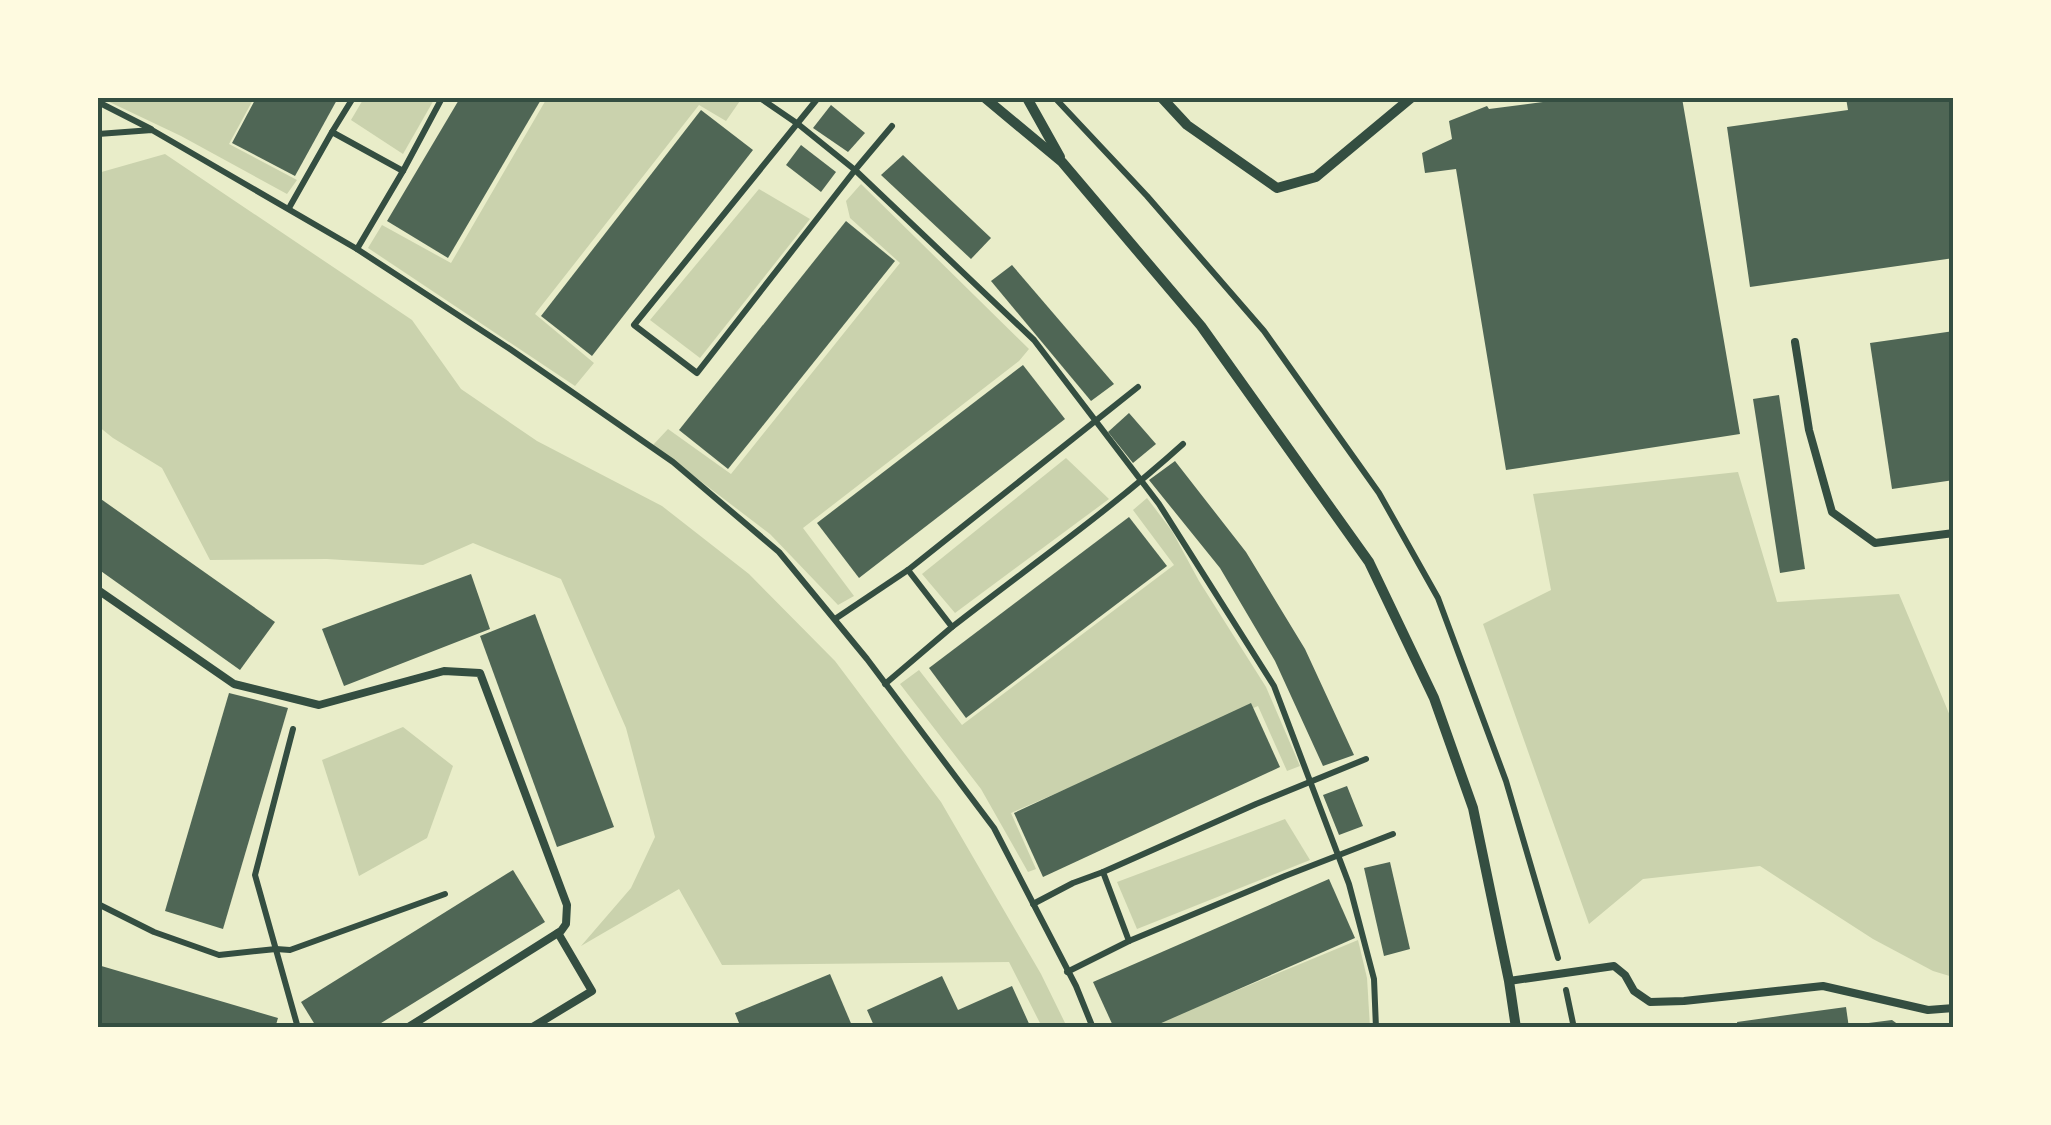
<svg xmlns="http://www.w3.org/2000/svg" width="2051" height="1125" font-family="Roboto,sans-serif">
	<rect width="100%" height="100%" fill="#e9edc9"/>
	<!-- green -->
	<g fill="#cad2ad">
		<path d="M101,98h153l-25,46 68,36 -10,14 -106,-58z"/>
		<path d="M364,98h71l-32,56 -52,-34z"/>
		<path d="M547,98h195l-16,23 -27,-16 -164,209 59,49 -19,23 -207,-138 14,-23 69,38z"/>
		<path d="M165,154l247,166 49,69 76,52 125,65 87,68 86,87 106,141 100,172 26,53h-25l-33,-65 -287,3 -43,-76 -98,57 50,-58 24,-51 -29,-109 -65,-149 -88,-36 -50,22 -96,-6 -117,1 -48,-92 -49,-30 -15,-12v-253z"/>
		<path d="M861,184l168,165 -10,12 -216,167 51,68 -16,9 -68,-71 -117,-89 15,-16 63,45 169,-211 -50,-45 -4,-17z"/>
		<path d="M759,189l51,30 -110,139 -50,-38z"/>
		<path d="M1066,458l43,41 -154,114 -33,-39z"/>
		<path d="M1738,472l39,130 122,-8 54,129v254l-20,-6 -60,-32 -113,-73 -117,13 -54,45 -106,-300 68,-34 -18,-96z"/>
		<path d="M1147,498l25,33 27,50 67,106 34,79 -13,5 -29,-65 -247,107 25,56 -8,3 -47,-83 -81,-105 19,-14 43,55 212,-160 -41,-55z"/>
		<path d="M403,727l50,39 -26,72 -68,38 -37,-116z"/>
		<path d="M1285,819l25,41 -173,69 -20,-47z"/>
		<path d="M1358,940l9,38 3,49 -224,1z"/>
	</g>
	<!-- building -->
	<g fill="#4f6655">
		<path d="M256,98h82l-43,78 -63,-33z"/>
		<path d="M460,98h82l-94,160 -61,-37z"/>
		<path d="M1573,98h109l58,336 -234,36 -50,-301 -31,4 -3,-20 30,-14 -3,-18 38,-15 2,3z"/>
		<path d="M1846,98h108v160l-204,29 -23,-160 121,-17z"/>
		<path d="M831,105l34,28 -17,19 -35,-24z"/>
		<path d="M701,110l52,40 -161,206 -51,-40z"/>
		<path d="M801,145l35,27 -15,20 -35,-27z"/>
		<path d="M903,155l88,83 -20,21 -90,-84z"/>
		<path d="M846,221l49,40 -167,208 -49,-39z"/>
		<path d="M1012,265l102,119 -23,17 -100,-120z"/>
		<path d="M1954,331v149l-62,9 -22,-146z"/>
		<path d="M1023,365l42,54 -206,159 -42,-55z"/>
		<path d="M1779,395l26,174 -25,4 -27,-174z"/>
		<path d="M1129,413l27,31 -23,19 -25,-31z"/>
		<path d="M1175,461l71,91 59,97 49,106 -31,11 -48,-105 -55,-93 -71,-88z"/>
		<path d="M98,497l177,125 -35,48 -142,-101z"/>
		<path d="M1129,517l38,49 -201,152 -37,-50z"/>
		<path d="M471,574l19,55 -146,57 -22,-57z"/>
		<path d="M535,614l79,213 -57,20 -77,-211z"/>
		<path d="M229,693l59,15 -65,221 -58,-18z"/>
		<path d="M1251,703l29,64 -237,110 -29,-64z"/>
		<path d="M1347,786l16,40 -24,9 -16,-40z"/>
		<path d="M1390,862l20,87 -26,7 -20,-88z"/>
		<path d="M513,870l32,52 -172,106h-56l-16,-26z"/>
		<path d="M1329,879l26,59 -205,90h-36l-21,-46z"/>
		<path d="M98,965l180,53 -3,10 -177,-2z"/>
		<path d="M830,974l23,54h-112l-6,-15z"/>
		<path d="M942,976l16,34 54,-24 19,42h-156l-8,-18z"/>
		<path d="M1846,1007l3,21h-111l-1,-6z"/>
		<path d="M1892,1020l11,8h-50v-3z"/>
	</g>
	<g fill="none" stroke-linecap="round" stroke-linejoin="round">
		<!-- path -->
		<g stroke="#344e41" stroke-width="6">
			<path d="M353,98l-21,34 71,39 39,-73"/>
			<path d="M760,98l38,26 57,46 179,170 125,164 115,182 75,198 25,95 2,49"/>
			<path d="M818,98l-184,227 63,48 158,-203 37,-44"/>
			<path d="M1055,98l92,98 117,135 115,162 59,105 68,183 52,177"/>
			<path d="M98,102l53,27"/>
			<path d="M98,134l54,-4 205,119 153,100 163,113 106,90 88,107 127,169 82,158 17,42"/>
			<path d="M289,208l43,-76"/>
			<path d="M357,249l46,-78"/>
			<path d="M1138,387l-230,183 44,57c78,-61 158,-117 231,-183"/>
			<path d="M835,619l73,-49"/>
			<path d="M885,684l67,-57"/>
			<path d="M293,729l-38,146 43,153"/>
			<path d="M1366,759l-110,45 -153,68 26,69 156,-65 108,-42"/>
			<path d="M98,904l56,28 65,23 57,-6 14,1 155,-56"/>
			<path d="M1033,904l40,-21 30,-11"/>
			<path d="M1067,972l62,-31"/>
			<path d="M1566,990l8,38"/>
		</g>
		<!-- service -->
		<g stroke="#344e41" stroke-width="8">
			<path d="M1795,342l14,88 23,82 43,31 79,-10"/>
			<path d="M98,590l136,94 85,21 125,-34 36,2 87,232 -1,19 -5,7 -154,97"/>
			<path d="M1509,981l105,-15 11,9 9,16 16,11 34,-1 139,-15 105,24 26,-2"/>
			<path d="M531,1028l61,-37 -34,-58"/>
		</g>
		<!-- minor -->
		<g stroke="#344e41" stroke-width="10">
			<path d="M985,98l77,64 139,164 168,236 65,136 39,110 36,173 7,47"/>
			<path d="M1027,98l33,59"/>
			<path d="M1162,98l25,27 90,63 39,-11 95,-79"/>
		</g>
	</g>
	<!-- border -->
	<rect width="2051" height="1125" fill="none" stroke="#fefae0" stroke-width="200"/>
	<rect x="100" y="100" width="1851" height="925" fill="none" stroke="#344e41" stroke-width="4"/>
</svg>
